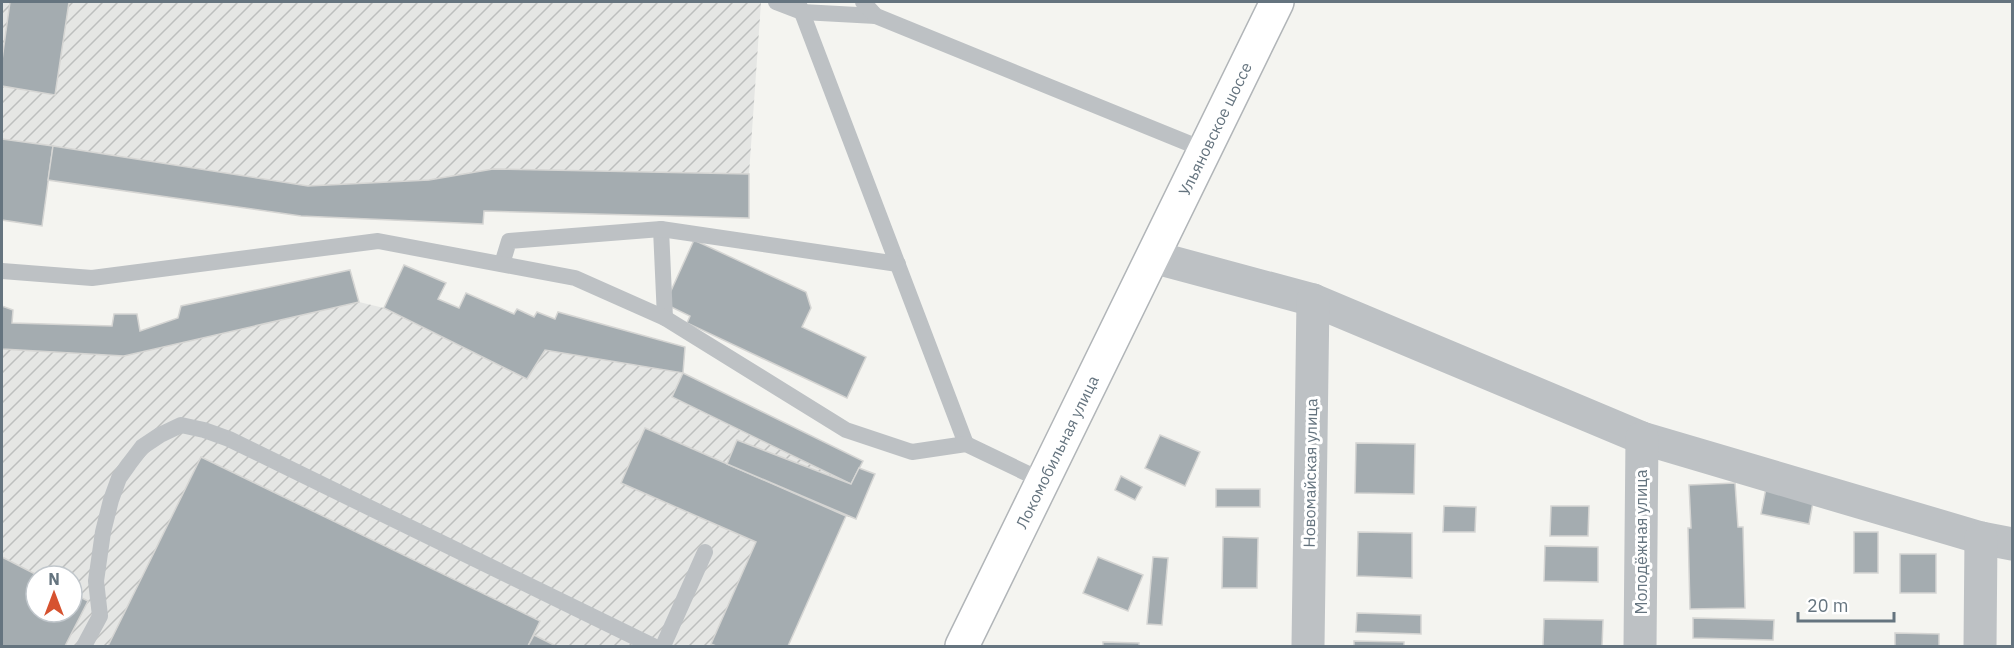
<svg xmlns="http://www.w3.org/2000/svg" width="2014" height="648" font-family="'IBM Plex Sans',sans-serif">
	<defs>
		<pattern id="industrial-furrows" width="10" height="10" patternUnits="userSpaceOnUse" patternTransform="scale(1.5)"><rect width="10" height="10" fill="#e5e6e4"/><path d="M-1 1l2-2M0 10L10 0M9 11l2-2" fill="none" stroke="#bdbfbe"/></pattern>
	</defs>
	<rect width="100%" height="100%" fill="#f4f4f0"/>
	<!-- industrial -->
	<g fill="url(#industrial-furrows)" fill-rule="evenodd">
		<path d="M2,2h759l-12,172 -320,6 -121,6 -306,-47z"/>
		<path d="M359,302l25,6 143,71 18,-29 138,23 -11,24 179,87 5,35 -10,-3 -58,130h-786v-297l122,7zM36,576h36v36h-36z"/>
	</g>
	<!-- building -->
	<g fill="#a4acb0" stroke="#d5d5d3" stroke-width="1.5">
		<path d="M10,2h59l-14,93 -53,-9v-26z"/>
		<path d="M2,139l51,7 -11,80 -40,-6z"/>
		<path d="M53,146l255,40 121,-6 64,-11 256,5v44l-265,-7 -1,13 -182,-8 -253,-36z"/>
		<path d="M694,240l112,52 5,16 -9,19 64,30 -19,41 -160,-75 3,-7 -25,-12z"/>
		<path d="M404,265l42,18 -8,16 21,9 7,-15 48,21 3,-5 17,8 3,-5 18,7 3,-7 127,35 -2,26 -138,-23 -18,29 -143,-71z"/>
		<path d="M350,270l9,32 -235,54 -122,-7v-43l11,4 -1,13 100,3 2,-12h23l3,17 38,-13 3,-12z"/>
		<path d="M683,373l180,88 -12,23 -179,-87z"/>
		<path d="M645,428l201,88 -58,130h-72l-5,-2 45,-102 -135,-59z"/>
		<path d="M1160,435l40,17 -15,34 -40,-18z"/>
		<path d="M737,440l114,44 8,-16 16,6 -19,45 -129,-55z"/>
		<path d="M1356,443l59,1 -1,50 -59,-1z"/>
		<path d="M201,457l339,164 -12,25h-420z"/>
		<path d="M1121,476l21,11 -7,13 -20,-10z"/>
		<path d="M1735,483l3,44h5l2,81 -55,1 -2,-81h3l-2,-43z"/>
		<path d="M1766,488l48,9 -5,27 -48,-10z"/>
		<rect x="1216" y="489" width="44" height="18"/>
		<path d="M1444,506l32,1 -1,25h-32z"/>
		<path d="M1551,506h38l-1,30h-38z"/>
		<path d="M1358,532l54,1v45l-55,-2z"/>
		<rect x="1854" y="532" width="24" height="41"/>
		<path d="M1223,537l35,1 -1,50h-35z"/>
		<path d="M1545,546l53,1v35l-54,-1z"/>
		<rect x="1900" y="554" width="36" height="39"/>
		<path d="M2,557l37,19h-3v36h36v-19l16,8 -23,45h-63z"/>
		<path d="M1098,557l45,18 -15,36 -45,-18z"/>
		<path d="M1153,557l15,1 -6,67 -15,-1z"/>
		<path d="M1357,613l64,2v19l-65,-2z"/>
		<path d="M1693,618l81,2 -1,20 -80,-2z"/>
		<path d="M1544,619l59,1 -1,26h-59z"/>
		<path d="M1895,633l44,1v12h-44z"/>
		<path d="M534,635l22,11h-28z"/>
		<path d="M1354,641l50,1v4h-50z"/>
		<path d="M1103,642l36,1v3h-36z"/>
	</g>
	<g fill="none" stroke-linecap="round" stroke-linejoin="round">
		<!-- primary casing -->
		<g stroke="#b1b5b8" stroke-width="36">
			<path id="primary" d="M962,646l315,-644"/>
		</g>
		<!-- service -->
		<g stroke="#bdc1c4" stroke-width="16">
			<path d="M776,2l26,10 74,4"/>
			<path d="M798,2l168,442"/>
			<path d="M863,2l13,14 329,134"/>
			<path d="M661,229l4,89"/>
			<path d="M502,264l7,-23 152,-12 237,35"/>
			<path d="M2,271l90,7 286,-37 197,37 90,40 181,112 66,22 54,-8 77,37"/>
			<path d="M84,646l16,-30 -4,-35 7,-49 8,-32 8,-22 10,-14 13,-17 18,-12 21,-10 23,5 25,9 424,207"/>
			<path d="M663,646l42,-94"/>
		</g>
		<!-- minor -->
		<g stroke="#bdc1c4" stroke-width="33">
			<path d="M1153,257l160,43 329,138 339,100 31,6"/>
			<path d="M1308,646l5,-346"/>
			<path d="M1640,646l2,-208"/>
			<path d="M1980,646l1,-108"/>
		</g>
		<!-- primary -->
		<use href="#primary" stroke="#fff" stroke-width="33"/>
	</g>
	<g text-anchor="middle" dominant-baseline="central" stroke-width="6" stroke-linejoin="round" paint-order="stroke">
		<!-- street labels -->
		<g font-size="16" fill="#65747f" stroke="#fff">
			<text transform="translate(1215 129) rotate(-64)">Ульяновское шоссе</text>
			<text transform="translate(1057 452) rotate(-64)">Локомобильная улица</text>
			<text transform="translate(1310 473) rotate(-89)">Новомайская улица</text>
			<text transform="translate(1641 542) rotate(-90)">Молодёжная улица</text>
		</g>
	</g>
	<!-- border -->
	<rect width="2014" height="648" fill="none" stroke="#65747f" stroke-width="6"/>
	<!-- north arrow -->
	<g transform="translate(54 594)"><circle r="28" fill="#ffffff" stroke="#c1c7cc" stroke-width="1.5"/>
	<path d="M0-4.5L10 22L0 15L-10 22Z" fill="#d6522f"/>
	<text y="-9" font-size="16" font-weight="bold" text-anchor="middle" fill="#65747f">N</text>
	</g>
	<!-- scale -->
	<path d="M1798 612v9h96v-9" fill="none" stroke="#65747f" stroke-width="3"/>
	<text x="1807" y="612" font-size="18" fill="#65747f" stroke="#ffffff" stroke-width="4.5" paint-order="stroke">20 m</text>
</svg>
